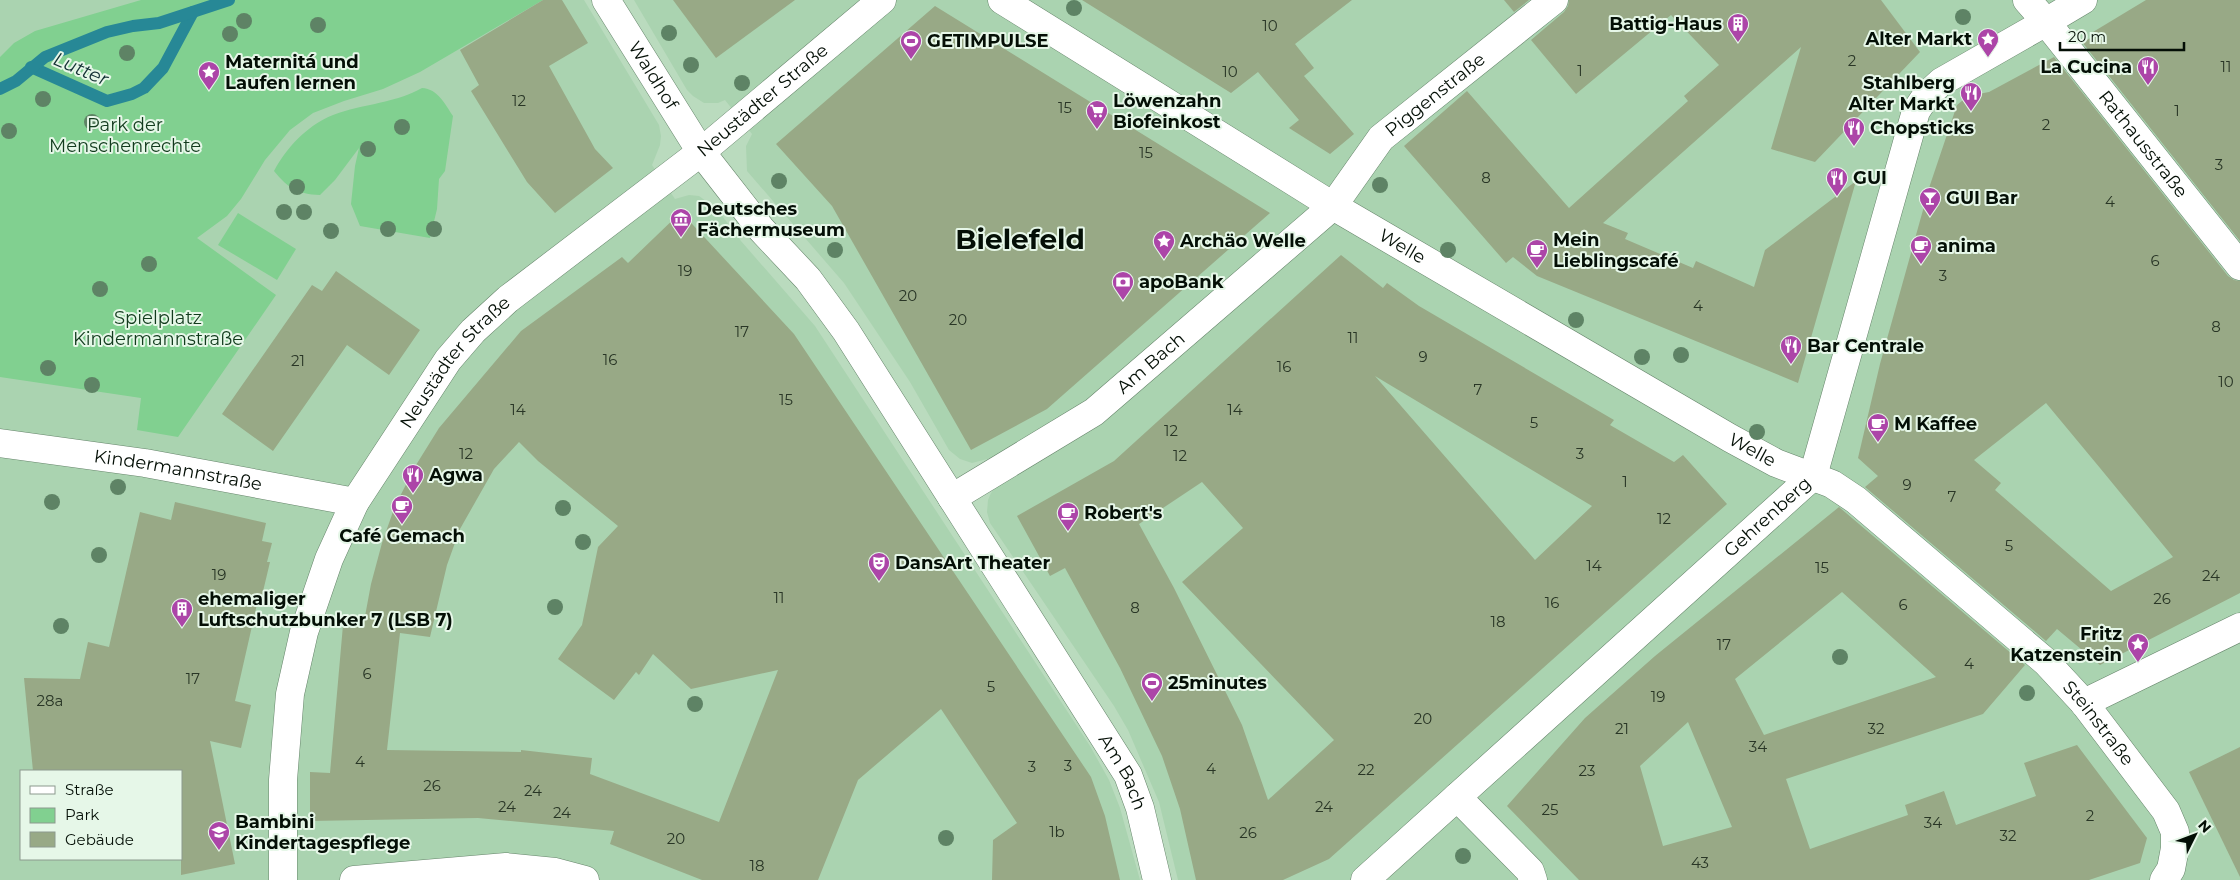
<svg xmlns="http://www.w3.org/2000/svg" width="2240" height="880" font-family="Montserrat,sans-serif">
	<rect width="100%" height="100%" fill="#badbbe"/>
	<!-- built -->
	<g fill="#aad3b0" fill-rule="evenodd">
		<path d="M0,0h584l75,125 2,11 -1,9 -8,20 23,34 14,-4 10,1 18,13 24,32 74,85 275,420 19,34 11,28 20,72h-1140zM21,771h160v88h-160z"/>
		<path d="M634,0h1606v880h-1062l-19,-78 -31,-72 -14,-24 -124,-183 -3,-11 1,-12 3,-7 12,-15 -12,-20 -19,5 -12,-4 -11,-9 -39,-68 -66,-99 -97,-112 -1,-25 6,-12 -27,-34 -7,3h-14l-11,-7 -6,-6z"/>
	</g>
	<!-- green -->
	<g fill="#81d090">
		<path d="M141,0h402l-123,72 -37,17 -39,12 -31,12 -23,17 -25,30 -24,39 -14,17 -30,22 79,57 -98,142 -41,-7 4,-32 -141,-21v-320l14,-14 21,-12z"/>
		<path d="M422,88c16,1 23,16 31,28l-8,55 -6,8 -2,30 -7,29 -70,-12 -9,-22 4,-38 4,-18 -24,32 -15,15c-23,-1 -31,-6 -46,-24 15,-28 40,-52 71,-60 28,-8 51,-9 77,-23z"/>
		<path d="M238,213l58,36 -19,31 -59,-35z"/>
	</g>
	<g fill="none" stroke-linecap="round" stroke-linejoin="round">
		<!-- stream -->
		<g stroke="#278896" stroke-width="12">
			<path d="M31,67l76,34 25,-7 12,-6 19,-20 30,-56"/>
			<path d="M0,89l16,-8 29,-24 62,-25 26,-6 26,-3 70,-23"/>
		</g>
	</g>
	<!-- building -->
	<g fill="#98a986" fill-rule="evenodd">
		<path d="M543,0h19l26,43 -39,23 46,83 18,19 -58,45 -28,-31 -56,-91 8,-6 -19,-35z"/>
		<path d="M673,0h122l-79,58z"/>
		<path d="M1082,0h270l-57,44 19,24 -10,8 50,58 -24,20 -41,-26 10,-8 -41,-48 -27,21z"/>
		<path d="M1504,0h25l-15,12z"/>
		<path d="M1569,0h312l39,52 -105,110 -44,-13 30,-102 -198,176 25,10 -3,6 68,29 3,-7 58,26 11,-37 91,-69 -58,202 -261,-107 -24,-19 -7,6 -102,-117 63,-55 102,117 119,-107 -4,-5 35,-31 -48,-50 -95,79 -45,-54 33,-28 4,-6z"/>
		<path d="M2146,0h94v241l-158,-199 13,-6 -2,-4z"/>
		<path d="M935,6l335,207 -223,196 -76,41 -139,-244 -56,-62z"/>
		<path d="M2054,57l174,219 6,4 6,1v312l-140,72 -43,-36 -11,12 -181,-154 13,-11 -20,-18 22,-94 50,-179 27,-80 11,-9 21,-4zM2046,403l54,65 73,89 -62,34 -116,-101 6,-7 -27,-23z"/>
		<path d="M681,212l113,122 297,443 14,39 15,64h-128l1,-40 24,-17 -76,-114 -83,71 -40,100h-116l-92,-36 4,-13 -136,-13 -168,3v-49l20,1 13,-148 20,2 8,-43 11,-41 13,-37 21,-41 23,-37 82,-97 101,-74 6,6zM519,442l19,19 80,65 -20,21 -16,78 -24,34 56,41 22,-28 3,3 14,-21 38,35 87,-19 -59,152 -129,-48 2,-16 -71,-8v2l-134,-2 13,-117 30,4 17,-72 13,-36 34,-60z"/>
		<path d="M1341,255l42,33 4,-5 32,23 195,114 -4,5 64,37 9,-7 44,49 -398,355 -46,21h-87l-16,-71 -18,-53 -42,-88 -55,-100 -15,8 -33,-60 97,-55zM1375,376l217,130 -57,54zM1202,482l41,46 -61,54 152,158 -66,60 -26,-75 -68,-137 -35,-64z"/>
		<path d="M336,271l84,59 -31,45 -42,-30 -74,106 -51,-37 90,-129 10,6z"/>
		<path d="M175,502l91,21 -4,18 10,2 -5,19h3l-10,42h-3l-22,97 16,4 -10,43 -31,-7 25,123 -54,11v-104h-148l-9,-93 56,1 8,-37 21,5 31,-135 31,8z"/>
		<path d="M1839,507l186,158 -42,49 -197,65 24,70 98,-34 -3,-10 39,-14 12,34 80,-29 -12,-33 53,-18 70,93 -7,25 -51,17h-510l-72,-74 78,-88 70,-62zM1842,592l94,85 -172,58 -29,-56zM1688,722l44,105 -69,19 -23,-80z"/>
		<path d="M2240,747v130l-51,-105z"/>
	</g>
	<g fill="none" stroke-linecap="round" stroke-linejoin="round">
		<!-- minor casing -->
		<g stroke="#66856b" stroke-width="29">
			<g id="minor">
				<path id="s1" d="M606,0l95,152 60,77 47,50 38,52 282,444 12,33 17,72"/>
				<path id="s2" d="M1002,0l331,206 397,232 46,25 56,21 24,16 190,162 38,41 82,108 9,21v16l-4,21 -7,11"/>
				<path d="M2027,0l19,22 37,-22"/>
				<path id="s3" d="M0,443l145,20 210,39"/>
				<path id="s4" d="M952,498l142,-86 239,-206 48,-68 173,-138"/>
				<path d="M2084,703l156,-76"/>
				<path d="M1457,797l73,74 3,9"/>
				<path id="s5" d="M283,880v-100l7,-86 14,-62 25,-73 26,-57 93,-142 25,-29 35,-32 193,-147 181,-152"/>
				<path d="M354,880l152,-13 49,5 30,8"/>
				<path id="s6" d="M1365,880l448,-404 103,-365 10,-15 15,-14 105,-60 194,244"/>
			</g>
		</g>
		<!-- minor -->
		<use href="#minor" stroke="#fff" stroke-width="28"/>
	</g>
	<!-- trees -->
	<g fill="#5e8365">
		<circle cx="1074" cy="8" r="8"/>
		<circle cx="1963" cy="17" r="8"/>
		<circle cx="244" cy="21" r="8"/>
		<circle cx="318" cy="25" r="8"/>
		<circle cx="669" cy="33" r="8"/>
		<circle cx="230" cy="34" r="8"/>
		<circle cx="127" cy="53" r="8"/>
		<circle cx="691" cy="65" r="8"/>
		<circle cx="742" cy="83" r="8"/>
		<circle cx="43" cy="99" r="8"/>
		<circle cx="92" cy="122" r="8"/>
		<circle cx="402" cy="127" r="8"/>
		<circle cx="9" cy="131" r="8"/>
		<circle cx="368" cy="149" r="8"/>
		<circle cx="779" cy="181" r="8"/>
		<circle cx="1380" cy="185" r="8"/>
		<circle cx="297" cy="187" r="8"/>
		<circle cx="284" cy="212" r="8"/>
		<circle cx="304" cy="212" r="8"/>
		<circle cx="388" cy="229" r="8"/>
		<circle cx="434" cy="229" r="8"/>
		<circle cx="331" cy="231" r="8"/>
		<circle cx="835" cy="250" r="8"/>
		<circle cx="1448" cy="250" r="8"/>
		<circle cx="149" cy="264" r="8"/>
		<circle cx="100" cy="289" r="8"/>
		<circle cx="1576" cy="320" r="8"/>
		<circle cx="1681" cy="355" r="8"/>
		<circle cx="1642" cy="357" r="8"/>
		<circle cx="48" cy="368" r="8"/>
		<circle cx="92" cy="385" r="8"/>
		<circle cx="1757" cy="432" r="8"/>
		<circle cx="118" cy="487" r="8"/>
		<circle cx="52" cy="502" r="8"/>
		<circle cx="563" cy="508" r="8"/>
		<circle cx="583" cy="542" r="8"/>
		<circle cx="99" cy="555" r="8"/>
		<circle cx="555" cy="607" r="8"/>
		<circle cx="61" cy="626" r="8"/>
		<circle cx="1840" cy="657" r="8"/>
		<circle cx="2027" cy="693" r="8"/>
		<circle cx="695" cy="704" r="8"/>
		<circle cx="946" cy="838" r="8"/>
		<circle cx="1463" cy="856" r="8"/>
	</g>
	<!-- icons -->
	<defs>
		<g id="building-pin" transform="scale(1.125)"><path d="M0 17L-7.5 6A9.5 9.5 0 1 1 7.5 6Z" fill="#ac45a8" stroke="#e6f7e8"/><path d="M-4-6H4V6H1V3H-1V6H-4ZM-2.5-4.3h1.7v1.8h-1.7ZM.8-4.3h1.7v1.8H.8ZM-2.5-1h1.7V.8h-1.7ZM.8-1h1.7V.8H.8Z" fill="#fff"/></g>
		<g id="sight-pin" transform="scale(1.125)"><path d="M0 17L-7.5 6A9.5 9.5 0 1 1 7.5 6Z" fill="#ac45a8" stroke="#e6f7e8"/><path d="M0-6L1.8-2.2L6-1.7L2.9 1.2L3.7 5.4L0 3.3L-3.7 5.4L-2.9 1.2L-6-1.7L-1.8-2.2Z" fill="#fff"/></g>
		<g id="stadium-pin" transform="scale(1.125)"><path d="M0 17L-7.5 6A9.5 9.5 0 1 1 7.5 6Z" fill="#ac45a8" stroke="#e6f7e8"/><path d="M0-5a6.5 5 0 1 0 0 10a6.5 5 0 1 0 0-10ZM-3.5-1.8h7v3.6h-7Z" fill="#fff"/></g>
		<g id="restaurant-pin" transform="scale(1.125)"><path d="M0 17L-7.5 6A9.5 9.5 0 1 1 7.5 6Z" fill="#ac45a8" stroke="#e6f7e8"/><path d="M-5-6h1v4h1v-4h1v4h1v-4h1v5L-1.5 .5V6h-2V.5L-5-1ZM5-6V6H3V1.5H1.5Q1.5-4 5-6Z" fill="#fff"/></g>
		<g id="supermarket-pin" transform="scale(1.125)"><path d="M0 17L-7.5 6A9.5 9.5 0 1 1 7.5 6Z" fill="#ac45a8" stroke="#e6f7e8"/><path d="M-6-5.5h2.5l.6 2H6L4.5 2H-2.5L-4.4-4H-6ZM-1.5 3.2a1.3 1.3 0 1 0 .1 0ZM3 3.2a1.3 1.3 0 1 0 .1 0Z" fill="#fff"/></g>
		<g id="bar-pin" transform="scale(1.125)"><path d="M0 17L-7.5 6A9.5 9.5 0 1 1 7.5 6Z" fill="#ac45a8" stroke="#e6f7e8"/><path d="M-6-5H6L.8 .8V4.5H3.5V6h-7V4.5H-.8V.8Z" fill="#fff"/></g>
		<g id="museum-pin" transform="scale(1.125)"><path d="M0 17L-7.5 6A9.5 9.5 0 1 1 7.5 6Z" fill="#ac45a8" stroke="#e6f7e8"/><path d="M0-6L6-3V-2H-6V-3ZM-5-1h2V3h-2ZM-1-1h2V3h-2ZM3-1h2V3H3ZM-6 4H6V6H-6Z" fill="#fff"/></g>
		<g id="cafe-pin" transform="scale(1.125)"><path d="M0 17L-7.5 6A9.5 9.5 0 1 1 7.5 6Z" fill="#ac45a8" stroke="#e6f7e8"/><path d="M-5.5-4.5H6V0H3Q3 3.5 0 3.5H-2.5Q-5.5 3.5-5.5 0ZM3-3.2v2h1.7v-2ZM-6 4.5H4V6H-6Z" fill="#fff"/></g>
		<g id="bank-pin" transform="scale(1.125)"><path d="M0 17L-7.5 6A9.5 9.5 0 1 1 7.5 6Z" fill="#ac45a8" stroke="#e6f7e8"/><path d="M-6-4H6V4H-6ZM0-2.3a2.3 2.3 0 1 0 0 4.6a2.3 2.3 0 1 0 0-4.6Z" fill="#fff"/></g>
		<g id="theatre-pin" transform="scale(1.125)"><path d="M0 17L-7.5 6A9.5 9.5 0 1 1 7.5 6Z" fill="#ac45a8" stroke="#e6f7e8"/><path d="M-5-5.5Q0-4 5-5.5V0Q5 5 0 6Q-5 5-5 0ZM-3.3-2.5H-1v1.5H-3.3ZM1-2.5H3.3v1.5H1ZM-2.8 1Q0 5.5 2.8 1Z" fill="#fff"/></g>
		<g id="school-pin" transform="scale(1.125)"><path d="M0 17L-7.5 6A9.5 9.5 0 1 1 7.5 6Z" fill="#ac45a8" stroke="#e6f7e8"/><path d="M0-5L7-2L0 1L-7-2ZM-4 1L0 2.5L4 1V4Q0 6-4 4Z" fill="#fff"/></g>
	</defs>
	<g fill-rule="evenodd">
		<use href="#building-pin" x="1738" y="24"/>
		<use href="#sight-pin" x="1988" y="39"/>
		<use href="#stadium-pin" x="911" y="41"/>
		<use href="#restaurant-pin" x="2148" y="67"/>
		<use href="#sight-pin" x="209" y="72"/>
		<use href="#restaurant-pin" x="1971" y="93"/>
		<use href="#supermarket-pin" x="1097" y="111"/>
		<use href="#restaurant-pin" x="1854" y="128"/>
		<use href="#restaurant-pin" x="1837" y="178"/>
		<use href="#bar-pin" x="1930" y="198"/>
		<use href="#museum-pin" x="681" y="219"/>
		<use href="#sight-pin" x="1164" y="241"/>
		<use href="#cafe-pin" x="1921" y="246"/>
		<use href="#cafe-pin" x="1537" y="250"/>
		<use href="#bank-pin" x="1123" y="282"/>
		<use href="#restaurant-pin" x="1791" y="346"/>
		<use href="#cafe-pin" x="1878" y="424"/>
		<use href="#restaurant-pin" x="413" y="475"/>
		<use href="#cafe-pin" x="402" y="506"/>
		<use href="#cafe-pin" x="1068" y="513"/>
		<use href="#theatre-pin" x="879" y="563"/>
		<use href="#building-pin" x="182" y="609"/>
		<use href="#sight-pin" x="2138" y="644"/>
		<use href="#stadium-pin" x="1152" y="683"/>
		<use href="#school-pin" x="219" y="832"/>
	</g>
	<g text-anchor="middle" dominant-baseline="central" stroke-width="4" stroke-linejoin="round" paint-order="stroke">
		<!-- number labels -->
		<g font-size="15" fill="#293626">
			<text x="1270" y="25">10</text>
			<text x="1852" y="60">2</text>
			<text x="2226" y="66">11</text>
			<text x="1580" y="70">1</text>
			<text x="1230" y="71">10</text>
			<text x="519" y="100">12</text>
			<text x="1065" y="107">15</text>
			<text x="2177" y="110">1</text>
			<text x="2046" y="124">2</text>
			<text x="1146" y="152">15</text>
			<text x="2219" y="164">3</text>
			<text x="1486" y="177">8</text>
			<text x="2110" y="201">4</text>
			<text x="2155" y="260">6</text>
			<text x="685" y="270">19</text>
			<text x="1943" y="275">3</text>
			<text x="908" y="295">20</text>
			<text x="1698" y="305">4</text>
			<text x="958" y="319">20</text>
			<text x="2216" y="326">8</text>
			<text x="742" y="331">17</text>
			<text x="1353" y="337">11</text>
			<text x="1423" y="356">9</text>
			<text x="610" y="359">16</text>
			<text x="298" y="360">21</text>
			<text x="1284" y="366">16</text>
			<text x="2226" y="381">10</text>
			<text x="1478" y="389">7</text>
			<text x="786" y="399">15</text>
			<text x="518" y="409">14</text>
			<text x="1235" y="409">14</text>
			<text x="1534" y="422">5</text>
			<text x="1171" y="430">12</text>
			<text x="466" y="453">12</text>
			<text x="1580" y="453">3</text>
			<text x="1180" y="455">12</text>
			<text x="1625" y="481">1</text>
			<text x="1907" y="484">9</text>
			<text x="1952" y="496">7</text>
			<text x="1664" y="518">12</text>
			<text x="2009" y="545">5</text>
			<text x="1594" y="565">14</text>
			<text x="1822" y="567">15</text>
			<text x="219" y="574">19</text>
			<text x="2211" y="575">24</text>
			<text x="779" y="597">11</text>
			<text x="2162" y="598">26</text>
			<text x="1552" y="602">16</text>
			<text x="1903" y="604">6</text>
			<text x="1135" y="607">8</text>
			<text x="1498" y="621">18</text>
			<text x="1724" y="644">17</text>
			<text x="1969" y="663">4</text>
			<text x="367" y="673">6</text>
			<text x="193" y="678">17</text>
			<text x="991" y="686">5</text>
			<text x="1658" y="696">19</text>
			<text x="50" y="700">28a</text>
			<text x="1423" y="718">20</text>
			<text x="1622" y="728">21</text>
			<text x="1876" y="728">32</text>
			<text x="1758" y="746">34</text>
			<text x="360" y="761">4</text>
			<text x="1068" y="765">3</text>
			<text x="1032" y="766">3</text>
			<text x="1211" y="768">4</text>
			<text x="1366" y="769">22</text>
			<text x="1587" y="770">23</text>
			<text x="432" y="785">26</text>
			<text x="533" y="790">24</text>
			<text x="507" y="806">24</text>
			<text x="1324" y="806">24</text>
			<text x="1550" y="809">25</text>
			<text x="562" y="812">24</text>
			<text x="2090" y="815">2</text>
			<text x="1933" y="822">34</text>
			<text x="1057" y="831">1b</text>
			<text x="1248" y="832">26</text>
			<text x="2008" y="835">32</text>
			<text x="676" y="838">20</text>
			<text x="1700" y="862">43</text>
			<text x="757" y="865">18</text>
		</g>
		<!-- poi labels -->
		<g font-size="18" font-weight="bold" fill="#040f06" stroke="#e6f7e8" text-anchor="start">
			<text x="1722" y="24" text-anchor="end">Battig-Haus</text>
			<text x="1972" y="39" text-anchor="end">Alter Markt</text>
			<text x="927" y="41">GETIMPULSE</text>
			<text x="225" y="62">Maternitá und<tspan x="225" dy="21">Laufen lernen</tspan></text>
			<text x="2132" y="67" text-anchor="end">La Cucina</text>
			<text x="1955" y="83" text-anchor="end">Stahlberg<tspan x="1955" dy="21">Alter Markt</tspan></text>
			<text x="1113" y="101">Löwenzahn<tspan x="1113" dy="21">Biofeinkost</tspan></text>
			<text x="1870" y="128">Chopsticks</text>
			<text x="1853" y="178">GUI</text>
			<text x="1946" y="198">GUI Bar</text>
			<text x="697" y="209">Deutsches<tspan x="697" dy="21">Fächermuseum</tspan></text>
			<text x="1553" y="240">Mein<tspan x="1553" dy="21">Lieblingscafé</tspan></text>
			<text x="1180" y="241">Archäo Welle</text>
			<text x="1937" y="246">anima</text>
			<text x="1139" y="282">apoBank</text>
			<text x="1807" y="346">Bar Centrale</text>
			<text x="1894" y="424">M Kaffee</text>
			<text x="429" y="475">Agwa</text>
			<text x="1084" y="513">Robert's</text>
			<text x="402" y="536" text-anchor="middle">Café Gemach</text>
			<text x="895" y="563">DansArt Theater</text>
			<text x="198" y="599">ehemaliger<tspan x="198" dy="21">Luftschutzbunker 7 (LSB 7)</tspan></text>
			<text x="2122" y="634" text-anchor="end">Fritz<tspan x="2122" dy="21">Katzenstein</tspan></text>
			<text x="1168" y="683">25minutes</text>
			<text x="235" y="822">Bambini<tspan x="235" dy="21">Kindertagespflege</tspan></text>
		</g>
		<!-- street labels -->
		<g font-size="18" fill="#040f06" stroke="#e6f7e8">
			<text stroke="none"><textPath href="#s1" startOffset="89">Waldhof</textPath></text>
			<text stroke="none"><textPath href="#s4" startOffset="634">Piggenstraße</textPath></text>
			<text stroke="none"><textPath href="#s5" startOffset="968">Neustädter Straße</textPath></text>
			<text stroke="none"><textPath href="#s6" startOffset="1298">Rathausstraße</textPath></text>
			<text stroke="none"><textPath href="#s2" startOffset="470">Welle</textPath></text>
			<text stroke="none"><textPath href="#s4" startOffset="241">Am Bach</textPath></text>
			<text stroke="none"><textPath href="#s5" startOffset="562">Neustädter Straße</textPath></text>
			<text stroke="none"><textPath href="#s2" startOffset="875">Welle</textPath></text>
			<text stroke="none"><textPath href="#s3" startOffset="180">Kindermannstraße</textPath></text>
			<text stroke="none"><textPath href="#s6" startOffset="542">Gehrenberg</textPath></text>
			<text stroke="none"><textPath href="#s2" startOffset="1321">Steinstraße</textPath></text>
			<text stroke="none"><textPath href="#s1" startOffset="931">Am Bach</textPath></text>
		</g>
		<!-- park labels -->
		<g font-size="18" fill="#123b1d" stroke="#e6f7e8">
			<text x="125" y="125">Park der<tspan x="125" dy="21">Menschenrechte</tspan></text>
			<text x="158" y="318">Spielplatz<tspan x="158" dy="21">Kindermannstraße</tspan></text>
		</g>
		<!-- water labels -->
		<g font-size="19" font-style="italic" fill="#122f33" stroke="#e6f7e8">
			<text transform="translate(81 69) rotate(23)">Lutter</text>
		</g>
		<!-- town labels -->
		<g font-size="28" font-weight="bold" fill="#040f06" stroke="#e6f7e8">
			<text x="1020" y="239">Bielefeld</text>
		</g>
	</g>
	<!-- legend -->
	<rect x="20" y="770" width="162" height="90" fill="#e6f7e8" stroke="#8c9a8e"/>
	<rect x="30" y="786" width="25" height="8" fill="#ffffff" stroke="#8c9a8e"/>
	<text x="65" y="795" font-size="15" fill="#040f06">Straße</text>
	<rect x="30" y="808" width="25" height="15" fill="#81d090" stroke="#8c9a8e"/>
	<text x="65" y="820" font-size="15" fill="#040f06">Park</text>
	<rect x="30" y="832" width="25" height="15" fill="#98a986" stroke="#8c9a8e"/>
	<text x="65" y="845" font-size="15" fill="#040f06">Gebäude</text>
	<!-- north arrow -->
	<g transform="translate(2195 835) rotate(48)" stroke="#e6f7e8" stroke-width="4" paint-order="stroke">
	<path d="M0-4L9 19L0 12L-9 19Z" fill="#040f06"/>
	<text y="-8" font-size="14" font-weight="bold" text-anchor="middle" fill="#040f06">N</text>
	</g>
	<!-- scale -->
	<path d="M2060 42v8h124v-8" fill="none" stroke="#040f06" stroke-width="2.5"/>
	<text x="2068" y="42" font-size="15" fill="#040f06" stroke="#e6f7e8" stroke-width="4" paint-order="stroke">20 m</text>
</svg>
